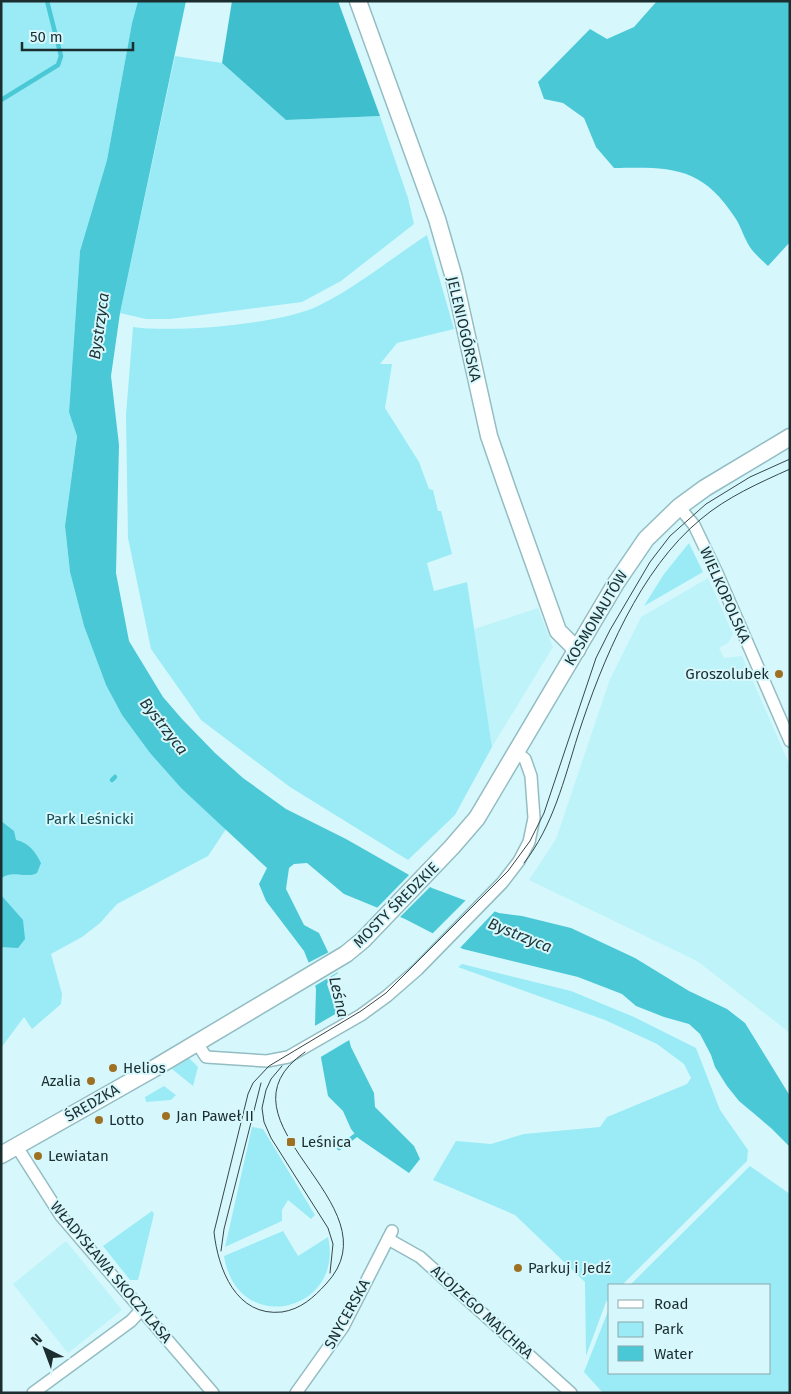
<svg xmlns="http://www.w3.org/2000/svg" width="791" height="1394" font-family="'Fira Sans',sans-serif">
	<rect width="100%" height="100%" fill="#d6f8fd"/>
	<!-- built -->
	<g fill="#bdf3f9">
		<path d="M708,578l25,56 -5,9 -9,5 5,10 18,-2 48,110v267l-93,-72 -168,-81 27,-41 54,-160 31,-62z"/>
		<path d="M538,608l15,39 -61,100 -18,-118z"/>
		<path d="M66,1241l56,69 -54,43 -55,-69z"/>
	</g>
	<!-- green -->
	<g fill="#9aebf5">
		<path d="M1,1h137l-6,22 -25,137 -27,91 -11,160 8,24 -12,91 5,46 14,54 22,59 16,30 28,38 31,35 45,41 -18,27 -91,48 -17,19 -18,14 -31,17 11,40 -1,10 -29,25 -8,-12 -23,31z"/>
		<path d="M175,56l47,7 64,57 94,-4 28,82 6,26 -73,57 -39,21 -132,17h-24l-26,-6z"/>
		<path d="M427,235l27,94 -57,14 -17,21h12l-7,44 34,54 10,27 4,1 5,21h3l11,43 -25,9 7,28 33,-9 25,165 -37,68 -47,45 -118,-73 -89,-67 -50,-71 -23,-111 -2,-123 7,-88c41,6 149,-3 185,-21 37,-18 74,-48 109,-71z"/>
		<path d="M689,543l14,29 -59,34 20,-32z"/>
		<path d="M462,964l109,27 63,26 62,31 24,62 28,40 -1,11 -125,124h-12v13l-4,4 -20,54 -1,-74 -70,-67 -82,-35 23,-39 35,3 33,-10 76,-7 7,-10 80,-33 4,-6 -7,-14 -27,-20 -52,-24 -147,-53z"/>
		<path d="M189,1058l9,9 -5,19 -21,-17z"/>
		<path d="M164,1086l12,9 -5,5 -25,2 -1,-5z"/>
		<path d="M252,1127l11,2 52,86 -4,4 -23,-19 -6,10v11l-57,26z"/>
		<path d="M750,1166l40,28v199h-187l-19,-21 26,-66v67h160v-88h-140z"/>
		<path d="M152,1211l2,3 -16,66h-8l-27,-34z"/>
		<path d="M283,1231l15,25 30,-19c17,75 -91,101 -104,19z"/>
	</g>
	<!-- forest -->
	<path fill="#3fbfcd" d="M232,1h106l42,115 -94,4 -64,-57z"/>
	<!-- water -->
	<g fill="#4ac8d6">
		<path d="M138,1h48l-66,312 -9,63 8,69 -3,128 13,68 34,56 19,22 33,34 28,25 43,31 60,30 86,49 67,25 23,3 49,12 64,30 54,33 38,18 18,14 45,73v51l-19,-19 -32,-27 -12,-15 -12,-19 -4,-12 -11,-21 -11,-10 -25,-7 -28,-11 -14,-12 -44,-17 -115,-28 -58,-30 -61,-25 -37,-31 -13,1 -5,4 -3,21 18,36 15,8 19,40 -8,5 -3,6 8,24 6,1 10,38 23,46 1,14 39,39 6,13 -11,14 -51,-35 -7,-9 -8,-18 -15,-15 -13,-71 1,-36 -6,-23 -6,-15 -38,-50 -7,-17 8,-16 -86,-80 -31,-35 -28,-38 -16,-30 -22,-59 -14,-54 -5,-46 12,-90 -8,-24 11,-161 27,-91 25,-137z"/>
		<path d="M657,1h133v241l-22,24c-5,-5 -11,-10 -16,-16 -7,-9 -10,-21 -16,-31 -34,-53 -64,-52 -122,-51l-18,-21 -12,-29 -21,-15 -19,-4 -6,-17 52,-53 17,10 27,-12z"/>
		<path d="M1,821l13,10 2,9c13,3 19,11 25,23l-4,10c-11,6 -26,-4 -36,6z"/>
		<path d="M1,895l22,25 2,19 -7,9 -17,-1z"/>
	</g>
	<!-- pier -->
	<g fill="#d6f8fd">
		<path d="M410,874l22,11 -34,34 -23,-9z"/>
		<path d="M467,899l30,10 -39,41 -27,-15z"/>
		<path d="M329,952l11,19 -27,16 -7,-23z"/>
		<path d="M344,1009l7,30 -32,19 -6,-31z"/>
	</g>
	<g fill="none" stroke-linecap="round" stroke-linejoin="round">
		<!-- stream -->
		<g stroke="#4ac8d6" stroke-width="4.5">
			<path d="M1,100l57,-35 3,-9 -14,-55"/>
			<path d="M112,780l3,-3"/>
			<path d="M339,1148l21,-16"/>
		</g>
		<!-- street casing -->
		<g stroke="#93bdc2" stroke-width="14">
			<g id="street">
				<path d="M679,507l15,18 23,48 73,168"/>
				<path d="M197,1043l9,14 61,4 21,-4 73,-42 26,-19 31,-27 84,-86 17,-22 10,-19 5,-24 -3,-42 -6,-17 -8,-6"/>
				<path d="M17,1147l44,69 152,177"/>
				<path d="M388,1239l32,18 151,136"/>
				<path d="M33,1393l98,-72 11,-12"/>
				<path d="M296,1393l47,-66 49,-96"/>
			</g>
		</g>
		<!-- secondary casing -->
		<g stroke="#93bdc2" stroke-width="19">
			<g id="secondary">
				<path d="M358,1l79,218 17,59 35,158 18,52 51,143 19,19"/>
				<path d="M1,1155l152,-86 193,-115 17,-14 89,-93 25,-29 139,-235 30,-44 33,-32 26,-19 85,-51"/>
			</g>
		</g>
		<!-- street -->
		<use href="#street" stroke="#fff" stroke-width="11"/>
		<!-- secondary -->
		<use href="#secondary" stroke="#fff" stroke-width="16"/>
		<!-- tram -->
		<g stroke="#35484a" stroke-width="1">
			<path d="M524,863c29,-37 40,-83 54,-128 24,-74 62,-166 123,-216 26,-22 58,-36 89,-50"/>
			<path d="M305,1052c-101,70 96,152 21,232 -13,14 -25,25 -44,28 -46,5 -64,-43 -68,-80l34,-138 5,-11 16,-17 92,-55 25,-18 122,-122 22,-30 14,-28 52,-155 14,-28 40,-68 20,-26 36,-32 44,-27 40,-18"/>
			<path d="M282,1066l-11,13 -5,11 -4,18 2,14 7,16 57,90 5,16 -3,29"/>
			<path d="M221,1251l3,-22 37,-146"/>
		</g>
	</g>
	<!-- markers -->
	<g fill="#9e7021" stroke="#d6f8fd" stroke-width="2">
		<circle cx="779" cy="674" r="5"/>
		<circle cx="113" cy="1068" r="5"/>
		<circle cx="91" cy="1081" r="5"/>
		<circle cx="166" cy="1116" r="5"/>
		<circle cx="99" cy="1120" r="5"/>
		<rect x="286" y="1137" width="10" height="10" rx="2.5"/>
		<circle cx="38" cy="1156" r="5"/>
		<circle cx="518" cy="1268" r="5"/>
	</g>
	<g text-anchor="middle" dominant-baseline="central" stroke-width="4" stroke-linejoin="round" paint-order="stroke">
		<!-- street labels -->
		<g font-size="15" fill="#1c2d2f" stroke="#d6f8fd">
			<text transform="translate(464 329) rotate(77)">JELENIOGÓRSKA</text>
			<text transform="translate(725 595) rotate(66)">WIELKOPOLSKA</text>
			<text transform="translate(596 618) rotate(-59)">KOSMONAUTÓW</text>
			<text transform="translate(396 905) rotate(-45)">MOSTY ŚREDZKIE</text>
			<text transform="translate(92 1103) rotate(-30)">ŚREDZKA</text>
			<text transform="translate(111 1272) rotate(50)">WŁADYSŁAWA SKOCZYLASA</text>
			<text transform="translate(482 1312) rotate(42)">ALOJZEGO MAJCHRA</text>
			<text transform="translate(347 1314) rotate(-61)">SNYCERSKA</text>
		</g>
		<!-- poi labels -->
		<g font-size="15" fill="#1c2d2f" stroke="#d6f8fd" text-anchor="start">
			<text x="769" y="674" text-anchor="end">Groszolubek</text>
			<text x="123" y="1068">Helios</text>
			<text x="81" y="1081" text-anchor="end">Azalia</text>
			<text x="176" y="1116">Jan Paweł II</text>
			<text x="109" y="1120">Lotto</text>
			<text x="301" y="1142">Leśnica</text>
			<text x="48" y="1156">Lewiatan</text>
			<text x="528" y="1268">Parkuj i Jedź</text>
		</g>
		<!-- park labels -->
		<g font-size="15" fill="#164d53" stroke="#d6f8fd">
			<text x="90" y="819">Park Leśnicki</text>
		</g>
		<!-- water labels -->
		<g font-size="16" font-style="italic" fill="#213639" stroke="#d6f8fd">
			<text transform="translate(99 326) rotate(-82)">Bystrzyca</text>
			<text transform="translate(164 726) rotate(52)">Bystrzyca</text>
			<text transform="translate(520 935) rotate(22)">Bystrzyca</text>
			<text transform="translate(339 997) rotate(77)">Leśna</text>
		</g>
	</g>
	<!-- border -->
	<rect width="791" height="1394" fill="none" stroke="#1c2d2f" stroke-width="5"/>
	<!-- legend -->
	<rect x="608" y="1284" width="162" height="90" fill="#d6f8fd" stroke="#8ca7ab"/>
	<rect x="618" y="1300" width="25" height="8" fill="#ffffff" stroke="#8ca7ab"/>
	<text x="654" y="1309" font-size="15" fill="#1c2d2f">Road</text>
	<rect x="618" y="1322" width="25" height="15" fill="#9aebf5" stroke="#8ca7ab"/>
	<text x="654" y="1334" font-size="15" fill="#1c2d2f">Park</text>
	<rect x="618" y="1346" width="25" height="15" fill="#4ac8d6" stroke="#8ca7ab"/>
	<text x="654" y="1359" font-size="15" fill="#1c2d2f">Water</text>
	<!-- north arrow -->
	<g transform="translate(45 1349) rotate(318)" stroke="#d6f8fd" stroke-width="4" paint-order="stroke">
	<path d="M0-4L9 19L0 12L-9 19Z" fill="#1c2d2f"/>
	<text y="-8" font-size="14" font-weight="bold" text-anchor="middle" fill="#1c2d2f">N</text>
	</g>
	<!-- scale -->
	<path d="M22 42v8h111v-8" fill="none" stroke="#1c2d2f" stroke-width="2.5"/>
	<text x="30" y="42" font-size="15" fill="#1c2d2f" stroke="#d6f8fd" stroke-width="4" paint-order="stroke">50 m</text>
</svg>
